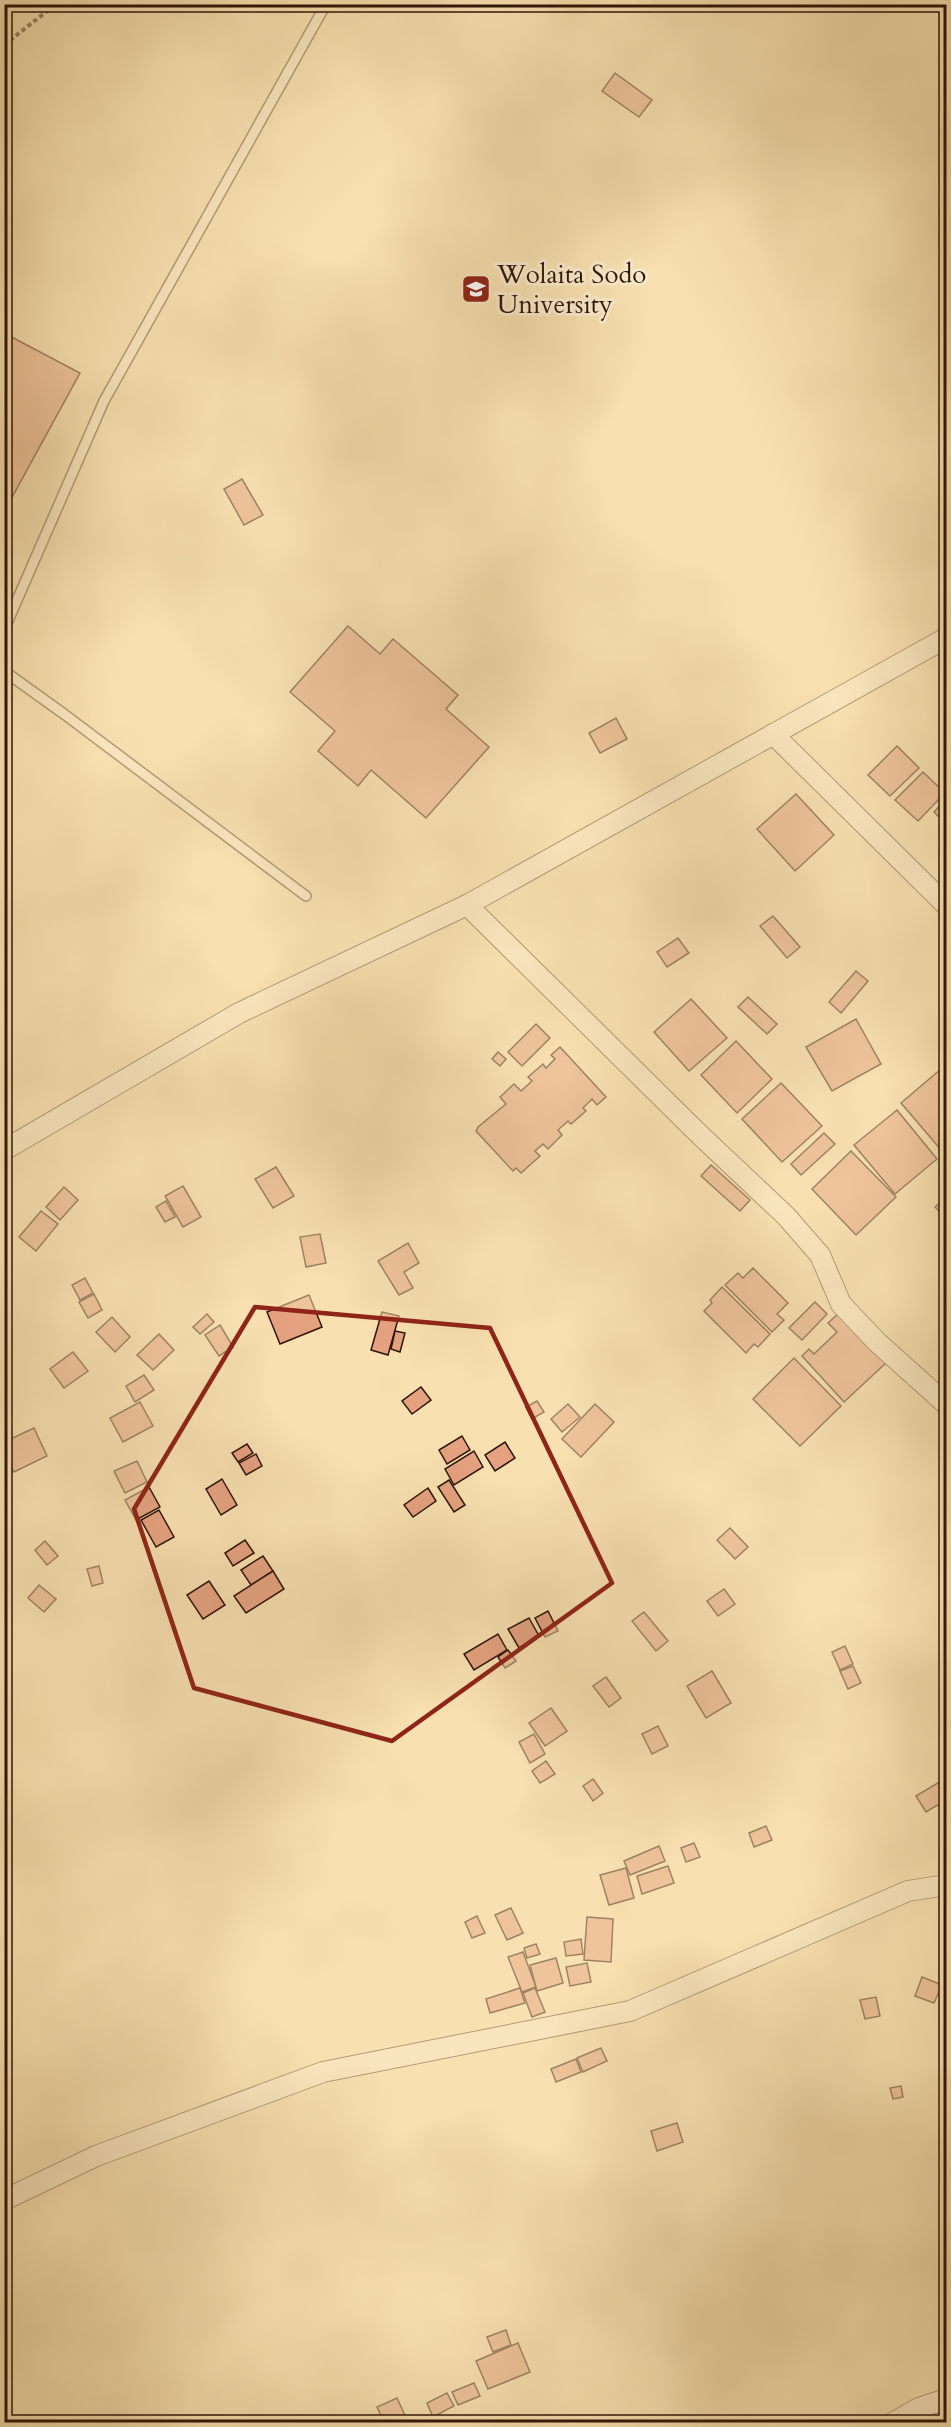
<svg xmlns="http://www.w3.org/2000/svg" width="951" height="2427" font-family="Cardo,serif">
	<rect width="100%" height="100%" fill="#f8e0b0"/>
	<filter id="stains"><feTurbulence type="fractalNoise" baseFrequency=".00333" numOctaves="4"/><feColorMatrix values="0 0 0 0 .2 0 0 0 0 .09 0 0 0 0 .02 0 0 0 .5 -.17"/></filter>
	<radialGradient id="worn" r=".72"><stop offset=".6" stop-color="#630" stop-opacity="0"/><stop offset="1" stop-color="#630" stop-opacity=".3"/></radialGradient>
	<!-- building -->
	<g fill="#e5a281" stroke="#2f1406" stroke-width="1.5">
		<path d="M615,73l37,27 -13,17 -37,-26z"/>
		<path d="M4,333l76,40 -76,139z"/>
		<path d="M242,479l21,36 -19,10 -20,-36z"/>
		<path d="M348,626l32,28 13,-15 65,56 -12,14 43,38 -63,71 -55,-48 -13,16 -40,-35 17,-20 -45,-39z"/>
		<path d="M616,718l11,21 -27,14 -11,-20z"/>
		<path d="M897,746l22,22 -29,28 -22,-21z"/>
		<path d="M923,772l22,21 -27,28 -23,-21z"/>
		<path d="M796,794l38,41 -39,36 -38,-42z"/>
		<path d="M946,799v25l-12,-12z"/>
		<path d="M773,916l27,31 -13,11 -27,-32z"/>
		<path d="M678,938l11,15 -22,14 -10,-15z"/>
		<path d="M856,971l12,10 -27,32 -12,-11z"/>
		<path d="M748,997l29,27 -10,10 -29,-27z"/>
		<path d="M691,999l36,39 -38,33 -35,-39z"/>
		<path d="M856,1019l25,45 -49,27 -26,-44z"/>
		<path d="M536,1024l14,14 -28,28 -14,-14z"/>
		<path d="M736,1041l36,38 -35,34 -36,-38z"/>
		<path d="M560,1047l46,50 -9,8 -5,-6 -9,9 3,3 -15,13 -3,-3 -10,9 4,5 -14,14 -5,-5 -8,7 5,5 -19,17 -5,-5 -3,3 -37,-40 2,-4 28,-23 -6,-7 14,-13 7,7 11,-10 -4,-4 15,-13 3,4 9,-9 -4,-4z"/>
		<path d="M498,1052l8,7 -6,7 -8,-7z"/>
		<path d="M941,1069l5,6v73l-4,3 -41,-48z"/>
		<path d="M781,1083l41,43 -40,36 -40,-43z"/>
		<path d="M897,1110l40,49 -42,35 -41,-49z"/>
		<path d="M824,1133l11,11 -34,31 -10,-11z"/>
		<path d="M851,1151l45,46 -40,38 -44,-46z"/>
		<path d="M711,1165l39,35 -10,11 -39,-35z"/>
		<path d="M276,1167l18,29 -21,12 -18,-29z"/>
		<path d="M183,1186l18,31 -18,10 -18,-31z"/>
		<path d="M64,1187l14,13 -18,20 -14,-13z"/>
		<path d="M945,1198l1,1v19l-11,-11z"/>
		<path d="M166,1201l9,16 -10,5 -9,-15z"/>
		<path d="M41,1211l17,13 -22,27 -17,-14z"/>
		<path d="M320,1234l6,29 -20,4 -6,-30z"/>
		<path d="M408,1243l11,20 -15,9 9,16 -14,7 -21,-34z"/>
		<path d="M753,1268l35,35 -11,11 7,6 -12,12 -47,-47 13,-12 5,5z"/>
		<path d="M85,1278l8,15 -13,7 -8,-15z"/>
		<path d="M722,1287l48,47 -12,13 -4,-3 -8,9 -42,-42 8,-8 -2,-3z"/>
		<path d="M94,1294l8,16 -14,8 -9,-16z"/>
		<path d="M309,1295l13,32 -42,17 -13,-32z"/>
		<path d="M815,1302l12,12 -25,26 -13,-12z"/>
		<path d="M382,1312l17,4 -11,39 -17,-5z"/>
		<path d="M840,1312l47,50 -43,40 -42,-46 7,-7 5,5 23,-22 -9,-9z"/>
		<path d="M207,1314l7,8 -14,12 -7,-7z"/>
		<path d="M112,1317l18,20 -15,15 -19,-20z"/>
		<path d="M220,1325l13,22 -14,9 -14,-21z"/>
		<path d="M395,1331l10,2 -5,19 -9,-3z"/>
		<path d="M159,1334l15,16 -21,20 -16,-15z"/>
		<path d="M73,1352l15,19 -24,17 -14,-19z"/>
		<path d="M794,1358l47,48 -41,40 -47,-47z"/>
		<path d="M144,1375l10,15 -19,12 -9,-16z"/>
		<path d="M421,1387l10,13 -19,14 -10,-13z"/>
		<path d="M537,1401l7,11 -12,7 -6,-12z"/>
		<path d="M140,1402l13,24 -30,16 -13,-24z"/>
		<path d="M568,1404l12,13 -18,15 -11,-13z"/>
		<path d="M595,1404l19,18 -33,35 -19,-18z"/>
		<path d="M34,1428l13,28 -33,16 -10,-20v-10z"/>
		<path d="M462,1436l8,14 -23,14 -8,-14z"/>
		<path d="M505,1442l10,16 -20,13 -10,-16z"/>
		<path d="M247,1444l6,9 -15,9 -6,-9z"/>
		<path d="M474,1451l9,16 -29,18 -9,-16z"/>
		<path d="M256,1454l6,12 -16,9 -7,-12z"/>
		<path d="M137,1461l10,21 -22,11 -11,-22z"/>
		<path d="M222,1479l15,26 -16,10 -15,-26z"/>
		<path d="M449,1480l16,25 -11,7 -16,-25z"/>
		<path d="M149,1487l11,20 -24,13 -11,-20z"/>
		<path d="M428,1488l8,13 -23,16 -9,-12z"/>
		<path d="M159,1510l15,27 -18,10 -15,-27z"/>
		<path d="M730,1528l18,19 -13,12 -18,-19z"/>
		<path d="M245,1540l9,13 -21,13 -8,-13z"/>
		<path d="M45,1541l13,15 -11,9 -12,-15z"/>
		<path d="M263,1556l10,15 -22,14 -10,-15z"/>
		<path d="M99,1566l4,17 -11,3 -5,-17z"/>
		<path d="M273,1571l11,18 -38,24 -12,-17z"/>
		<path d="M209,1581l16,24 -22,14 -16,-24z"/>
		<path d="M39,1585l17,14 -12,13 -16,-14z"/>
		<path d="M724,1589l11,15 -17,12 -11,-15z"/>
		<path d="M548,1611l10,20 -13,6 -10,-19z"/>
		<path d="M644,1612l24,29 -12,10 -24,-30z"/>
		<path d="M529,1618l10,18 -20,12 -11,-19z"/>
		<path d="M498,1634l9,16 -33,20 -10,-16z"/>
		<path d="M845,1646l8,18 -13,6 -8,-18z"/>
		<path d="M508,1650l8,11 -11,7 -7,-11z"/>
		<path d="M853,1666l8,17 -13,6 -8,-18z"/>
		<path d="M712,1671l19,32 -25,15 -19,-32z"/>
		<path d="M606,1677l15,21 -12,9 -16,-21z"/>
		<path d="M551,1708l16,23 -22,15 -16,-23z"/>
		<path d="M658,1726l10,20 -16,8 -10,-20z"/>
		<path d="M534,1734l11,20 -15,9 -11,-21z"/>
		<path d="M546,1761l9,13 -15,9 -8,-12z"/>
		<path d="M593,1779l10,14 -10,8 -10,-15z"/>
		<path d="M941,1781l5,10v9l-20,12 -10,-16z"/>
		<path d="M766,1826l6,14 -18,7 -5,-14z"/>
		<path d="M694,1843l6,14 -14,5 -5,-14z"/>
		<path d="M659,1846l6,15 -35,14 -6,-14z"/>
		<path d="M668,1866l6,17 -32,11 -5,-18z"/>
		<path d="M626,1868l8,30 -25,7 -9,-30z"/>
		<path d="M511,1908l12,25 -16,7 -12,-25z"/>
		<path d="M477,1916l8,17 -13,5 -7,-16z"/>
		<path d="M587,1917l26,2 -2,43 -27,-2z"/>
		<path d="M581,1939l2,15 -17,2 -2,-14z"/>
		<path d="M536,1944l4,10 -13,4 -3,-10z"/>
		<path d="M523,1952l13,35 -14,5 -14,-35z"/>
		<path d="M556,1958l7,25 -26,8 -7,-26z"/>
		<path d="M587,1963l4,19 -21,4 -4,-19z"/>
		<path d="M922,1977l20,8 -8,18 -19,-7z"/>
		<path d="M520,1988l5,15 -35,10 -4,-14z"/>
		<path d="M535,1988l10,24 -13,5 -9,-24z"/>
		<path d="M876,1997l4,19 -15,3 -5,-19z"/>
		<path d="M601,2048l6,13 -24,11 -6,-14z"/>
		<path d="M576,2059l5,13 -25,10 -5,-13z"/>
		<path d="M901,2086l2,11 -10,2 -3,-11z"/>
		<path d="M677,2123l6,19 -26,9 -6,-20z"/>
		<path d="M506,2330l5,15 -18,7 -6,-15z"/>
		<path d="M518,2343l12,29 -42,17 -12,-28z"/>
		<path d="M474,2383l6,13 -22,9 -6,-13z"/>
		<path d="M447,2393l7,13 -21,11 -6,-14z"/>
		<path d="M397,2398l11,24h-24l-7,-15z"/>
	</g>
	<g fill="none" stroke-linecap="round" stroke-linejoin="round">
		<!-- service casing -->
		<g stroke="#614730" stroke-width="12">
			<g id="service">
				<path d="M4,630l100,-229 222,-397"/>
				<path d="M4,671l60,43 242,182"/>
			</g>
		</g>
		<!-- minor casing -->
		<g stroke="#614730" stroke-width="22">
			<g id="minor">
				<path d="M773,734l173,171"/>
				<path d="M467,905l233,230 86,81 34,39 21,49 36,38 69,62"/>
				<path d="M4,1150l235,-137 228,-108 479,-267"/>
				<path d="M4,2200l92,-44 227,-84 307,-61 278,-120 38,-6"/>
				<path d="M894,2422l25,-14 27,-9"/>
			</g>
		</g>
		<!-- path -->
		<path stroke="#2f1406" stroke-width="4" stroke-dasharray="4.5 3" stroke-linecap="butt" d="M4,45l52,-41"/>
		<!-- service -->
		<use href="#service" stroke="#faebcc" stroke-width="9"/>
		<!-- minor -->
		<use href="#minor" stroke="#faebcc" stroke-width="20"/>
	</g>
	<!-- marked area -->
	<path d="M0 0H951V2427H0ZM255,1307l235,21 122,255 -220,158 -198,-53 -60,-179z" fill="#f8e0b0" fill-opacity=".55" fill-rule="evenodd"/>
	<path fill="none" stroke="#8f2418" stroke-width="4.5" stroke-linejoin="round" d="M255,1307l235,21 122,255 -220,158 -198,-53 -60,-179z"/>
	<!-- icons -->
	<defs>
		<g id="university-square" transform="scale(1.5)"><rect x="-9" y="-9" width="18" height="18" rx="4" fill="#8f2418" stroke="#faebcc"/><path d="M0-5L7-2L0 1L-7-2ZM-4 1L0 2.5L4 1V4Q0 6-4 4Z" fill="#fff"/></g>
	</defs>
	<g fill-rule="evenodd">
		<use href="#university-square" x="476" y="289"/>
	</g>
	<g text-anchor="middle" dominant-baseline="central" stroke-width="6" stroke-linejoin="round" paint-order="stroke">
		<!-- poi labels -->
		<g font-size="26" fill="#2f1406" stroke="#faebcc" text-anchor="start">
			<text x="497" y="274">Wolaita Sodo<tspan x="497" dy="30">University</tspan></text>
		</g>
	</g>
	<!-- margin -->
	<rect width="951" height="2427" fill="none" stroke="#f8e0b0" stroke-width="24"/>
	<rect x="6" y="6" width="939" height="2415" fill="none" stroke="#2f1406" stroke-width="3"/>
	<rect x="12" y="12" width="927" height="2403" fill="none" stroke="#2f1406" stroke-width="1.5"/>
	<rect width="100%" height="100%" filter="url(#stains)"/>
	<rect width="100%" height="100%" fill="url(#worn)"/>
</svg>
